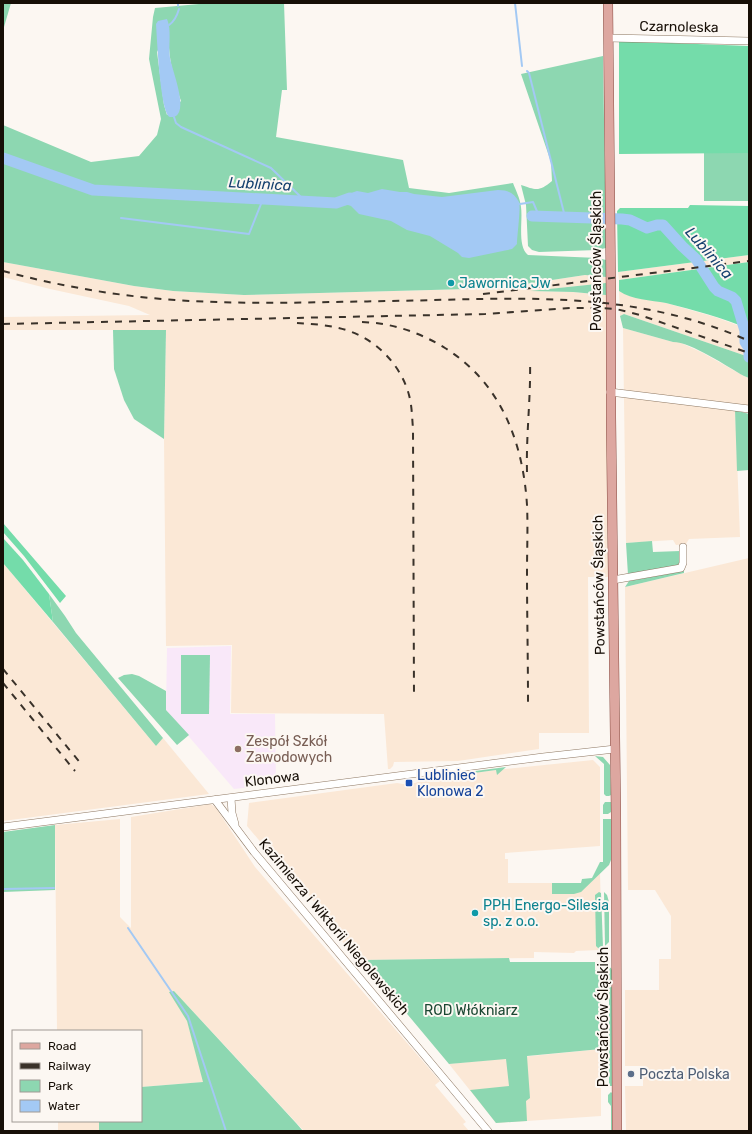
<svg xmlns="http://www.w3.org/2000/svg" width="752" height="1134" font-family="Rubik,sans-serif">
	<rect width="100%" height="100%" fill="#fcf7f2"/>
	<!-- built -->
	<g fill="#fbe8d6">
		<path d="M749,255v7l-130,18 -1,-8z"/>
		<path d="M3,262l131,24 39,5 71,4 224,-6 51,-4 66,-10 21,2v6l-72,8 39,1 33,3 2,282h-20l1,156h-50v16l-81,12 -64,1 -1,4 -3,3h-2l-4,-55 -153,-1 1,-68 -66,1 -2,-207 2,-109h-163v-13l147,-2 -21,-9 -79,-17 -47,-12z"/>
		<path d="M619,291l11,5 36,7 49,14 33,12 1,28 -125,-43 -4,2z"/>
		<path d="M623,328l50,14h6l24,11 41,23 5,2v28l-14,-1 5,132 -51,2 -3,5 -10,1 -3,-5 -47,3z"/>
		<path d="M749,558v573h-123l-1,-45h18v-20h-18v-76h34v-31h12v-43l-16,-26h-27l-3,-303z"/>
		<path d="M3,563l153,183 7,-8 46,56 -206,27z"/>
		<path d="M593,760l7,7v79l-95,7v6h3v24h82l10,-10 2,75 -3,2 -23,1 -2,2 -40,-1v6l-177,2 -32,-40 1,-3 -27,-34h-4l-48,-57 2,-23 148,-20 6,1 12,-1 11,-4 70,-9z"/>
		<path d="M211,804l5,4 39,59 185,214 -5,4 31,37 -3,2 6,7h-165l-130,-140 -4,1 17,29 17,61 -63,5v-56h-84l-2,-206 65,-6v98l11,11v-111z"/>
		<path d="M601,1049v67l-105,7 -47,-59z"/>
		<rect x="58" y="1121" width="41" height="10"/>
	</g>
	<!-- education -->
	<path fill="#f9e8f9" d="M231,646l-1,68h45l1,70 -42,5 -68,-79 1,-62z"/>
	<!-- green -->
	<g fill="#8dd7b1" fill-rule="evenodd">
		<path d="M3,3h8l-7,24h-1z"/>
		<path d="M210,3h74l3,87h-5l-6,47 127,23 6,28 40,5 64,-10c3,8 7,15 8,24 2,14 -4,39 7,48l70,3 8,2v17l-21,-2 -66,10 -51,4 -224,6 -71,-4 -39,-5 -131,-24v-137l88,37 48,-6 18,-21 4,-16 -12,-60 4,-42 2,-9zM169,29c-2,23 4,49 12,72l-14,14 -3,-10 -7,-53z"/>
		<path d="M603,56l3,192 -9,2 -58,2 -7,-2 -4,-4 -2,-41 -5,-20c15,5 18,7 31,-4l-1,-19 -30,-88z"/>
		<rect x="704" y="153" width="45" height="48"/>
		<path d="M606,283v12l-33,-3 -43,-1z"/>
		<path d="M624,314l125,43v21l-5,-2c-16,-9 -53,-34 -71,-34l-50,-14 -3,-12z"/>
		<path d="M113,330h53l-2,109 -30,-20 -10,-19 -10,-31z"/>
		<path d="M735,410l14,4v56l-12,1z"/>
		<path d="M652,541l1,11 27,-1c0,6 1,11 -3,15l-49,9 -2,-32z"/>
		<path d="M684,571v2l-59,14 4,-6z"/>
		<path d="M49,594l16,22 11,17 87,105 -7,8 -103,-124z"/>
		<path d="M181,655h29l-1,59h-28z"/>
		<path d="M132,674l7,2 27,15v19l23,25 -12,10 -59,-67 6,-3z"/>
		<path d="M595,756l8,1 7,8 1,30 -2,1h-3l-2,-2v-30z"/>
		<path d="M506,767l-9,8 -1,-5 -37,5v3l-2,-1 1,-3 2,-1z"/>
		<path d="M605,802h6v10l-3,2h-5v-9z"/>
		<path d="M603,819h8v41l-2,5 -28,27 -7,2h-22v-11h29l1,-4 10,-1 8,-16h3z"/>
		<path d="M55,825v65l-52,2v-60z"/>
		<path d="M599,892l2,1 2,54 -4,2 -3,-3 -1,-51z"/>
		<path d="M604,892l3,3 2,7v40l-4,4z"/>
		<path d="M509,958l1,4h85v8h5l1,79 -74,7 3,42 -4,3 1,20 -31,2 -26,-33 39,-4 -3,-27 -57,5 -87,-104z"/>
		<path d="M608,967l3,1 2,4v10l-6,2v-13z"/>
		<path d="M613,986v100h-4v-98z"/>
		<path d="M174,991l122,132 7,8h-204v-10h42v-34l62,-5 -16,-61 -18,-29z"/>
		<path d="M611,1092l1,1 1,38h-2v-25l-3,-4v-7z"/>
	</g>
	<!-- forest -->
	<g fill="#74dcaa">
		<path d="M619,41l130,5v107l-130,1z"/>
		<path d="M690,205l59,1v49l-131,17 -1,-61 3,-3h68z"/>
		<path d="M749,262v67c-26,-11 -55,-19 -83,-26 -15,-3 -34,-3 -47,-12v-11z"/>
		<path d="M3,523l63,73 -6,7 -36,-47 -21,-24z"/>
		<path d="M3,538l20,22 26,34 4,28 -50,-59z"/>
	</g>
	<!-- water -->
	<g fill="#a3c9f4">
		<path d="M167,19c5,12 1,26 3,39 2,12 18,50 6,58 -2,1 -4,1 -6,1 -10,-4 -13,-80 -14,-93l2,-3z"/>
		<path d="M382,189l18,3h7l7,2 28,3 56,-7c10,0 16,3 21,12 2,5 -2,35 -2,42l-5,5 -43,9 -7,-1 -4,-4 -28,-17 -23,-6 -16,-9 -32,-7 -8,-8 -3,-1 -9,1 -3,-3 2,-3 5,-1 5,-5 9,-3 11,2z"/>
	</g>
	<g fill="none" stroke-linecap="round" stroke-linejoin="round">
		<!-- stream -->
		<g stroke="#a3c9f4" stroke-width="2">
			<path d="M178,3v3"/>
			<path d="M515,3l7,63"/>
			<path d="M169,25c6,-4 8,-9 10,-16"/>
			<path d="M527,71l2,2 36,144"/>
			<path d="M174,117l2,6 5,4 90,41 34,33"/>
			<path d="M520,204l13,-2 6,14"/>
			<path d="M121,218l128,16 14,-35"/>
			<path d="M3,889l51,-1"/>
			<path d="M128,928l60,88 38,115"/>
		</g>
		<!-- river -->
		<g stroke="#a3c9f4" stroke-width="11">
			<path d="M3,158l90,32 243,13 14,-5"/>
			<path d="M532,216l90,3 8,1 17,8 10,-3h6l19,21 14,13 18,28 4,4 14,6 4,4 9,30v11l4,6v9"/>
		</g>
		<!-- minor casing -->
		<g stroke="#8e7863" stroke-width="8">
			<g id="minor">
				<path d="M609,38l140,3"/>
				<path d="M610,392l139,17"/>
				<path d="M613,580l68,-12 2,-5v-16"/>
				<path d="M231,798l1,15 3,11"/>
				<path d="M215,800l39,52 234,279"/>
				<path d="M3,827l540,-70 72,-8"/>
			</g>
		</g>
		<!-- major casing -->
		<g stroke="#894c42" stroke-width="10">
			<path id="major" d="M608,3l3,300v114l5,399 1,315"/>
		</g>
		<!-- minor -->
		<use href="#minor" stroke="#fff" stroke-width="7"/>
		<!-- major -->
		<use href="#major" stroke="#dda7a0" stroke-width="9"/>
		<!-- rail -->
		<g stroke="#3a322a" stroke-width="2" stroke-dasharray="7 7" stroke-linecap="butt">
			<path d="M3,271c56,15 114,25 172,29 72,5 144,2 216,1 125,-2 240,-13 358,40"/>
			<path d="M483,294l266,-33"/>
			<path d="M362,322c30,1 57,10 83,26 56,35 78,94 82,157 1,22 0,45 0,67 0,43 1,87 1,130"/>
			<path d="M297,323c16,1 33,2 49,7 30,9 55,35 63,65 3,11 3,22 4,34l1,267"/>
			<path d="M3,324l482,-10 85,-6h29l17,1 24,6 109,38"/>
			<path d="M527,472c-1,-38 4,-75 3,-112"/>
			<path d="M3,669l79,96"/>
			<path d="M3,683l72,88"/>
		</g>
	</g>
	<!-- markers -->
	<g fill="#0f9aa8" stroke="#fcf7f2" stroke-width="1.5">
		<circle cx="451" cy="283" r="4"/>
		<circle cx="475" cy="913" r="4"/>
	</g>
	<circle fill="#8d6e63" stroke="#fcf7f2" stroke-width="1.5" cx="238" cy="749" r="4"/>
	<rect fill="#1a4fb4" stroke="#fcf7f2" stroke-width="1.5" x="405" y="779" width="8" height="8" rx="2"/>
	<circle fill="#5c6f8a" stroke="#fcf7f2" stroke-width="1.5" cx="631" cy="1074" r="4"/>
	<g text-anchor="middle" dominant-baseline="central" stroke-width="4" stroke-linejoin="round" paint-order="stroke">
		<!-- street labels -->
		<g font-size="14" fill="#170f07" stroke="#fcf7f2">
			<text transform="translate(679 27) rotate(1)">Czarnoleska</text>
			<text transform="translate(596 261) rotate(-90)">Powstańców Śląskich</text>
			<text transform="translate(599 585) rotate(-91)">Powstańców Śląskich</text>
			<text transform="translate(272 779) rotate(-7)">Klonowa</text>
			<text transform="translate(334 927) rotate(50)">Kazimierza i Wiktorii Niegolewskich</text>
			<text transform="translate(603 1017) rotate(-90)">Powstańców Śląskich</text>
		</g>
		<!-- culture labels -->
		<g font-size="14" fill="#0d838f" stroke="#fcf7f2" text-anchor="start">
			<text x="459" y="283">Jawornica Jw</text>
			<text x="483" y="905">PPH Energo-Silesia<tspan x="483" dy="16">sp. z o.o.</tspan></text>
		</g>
		<!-- education labels -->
		<g font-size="14" fill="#785e54" stroke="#fcf7f2" text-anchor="start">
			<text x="246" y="741">Zespół Szkół<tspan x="246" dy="16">Zawodowych</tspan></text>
		</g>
		<!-- transit labels -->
		<g font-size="14" fill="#164399" stroke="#fcf7f2" text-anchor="start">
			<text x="417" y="775">Lubliniec<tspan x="417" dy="16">Klonowa 2</tspan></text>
		</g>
		<!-- park labels -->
		<g font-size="14" fill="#1a4732" stroke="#fcf7f2">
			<text x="471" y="1010">ROD Włókniarz</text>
		</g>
		<!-- service labels -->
		<g font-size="14" fill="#4e5e75" stroke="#fcf7f2" text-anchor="start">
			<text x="639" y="1074">Poczta Polska</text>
		</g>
		<!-- water labels -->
		<g font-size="15" font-style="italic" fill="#16416f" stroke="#fcf7f2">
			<text transform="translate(260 184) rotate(3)">Lublinica</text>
			<text transform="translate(709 253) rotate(49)">Lublinica</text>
		</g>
	</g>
	<!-- border -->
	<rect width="752" height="1134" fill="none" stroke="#170f07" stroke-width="8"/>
	<!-- legend -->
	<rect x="12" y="1030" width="130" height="92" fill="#fcf7f2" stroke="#a09a94"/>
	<rect x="20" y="1043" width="20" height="6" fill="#dda7a0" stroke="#a09a94"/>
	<text x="48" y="1050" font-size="12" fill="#170f07">Road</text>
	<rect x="20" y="1063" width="20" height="6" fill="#3a322a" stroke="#a09a94"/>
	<text x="48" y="1070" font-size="12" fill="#170f07">Railway</text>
	<rect x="20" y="1080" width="20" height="12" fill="#8dd7b1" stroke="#a09a94"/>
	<text x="48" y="1090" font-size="12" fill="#170f07">Park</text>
	<rect x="20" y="1100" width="20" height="12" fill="#a3c9f4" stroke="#a09a94"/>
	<text x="48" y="1110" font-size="12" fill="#170f07">Water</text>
</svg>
